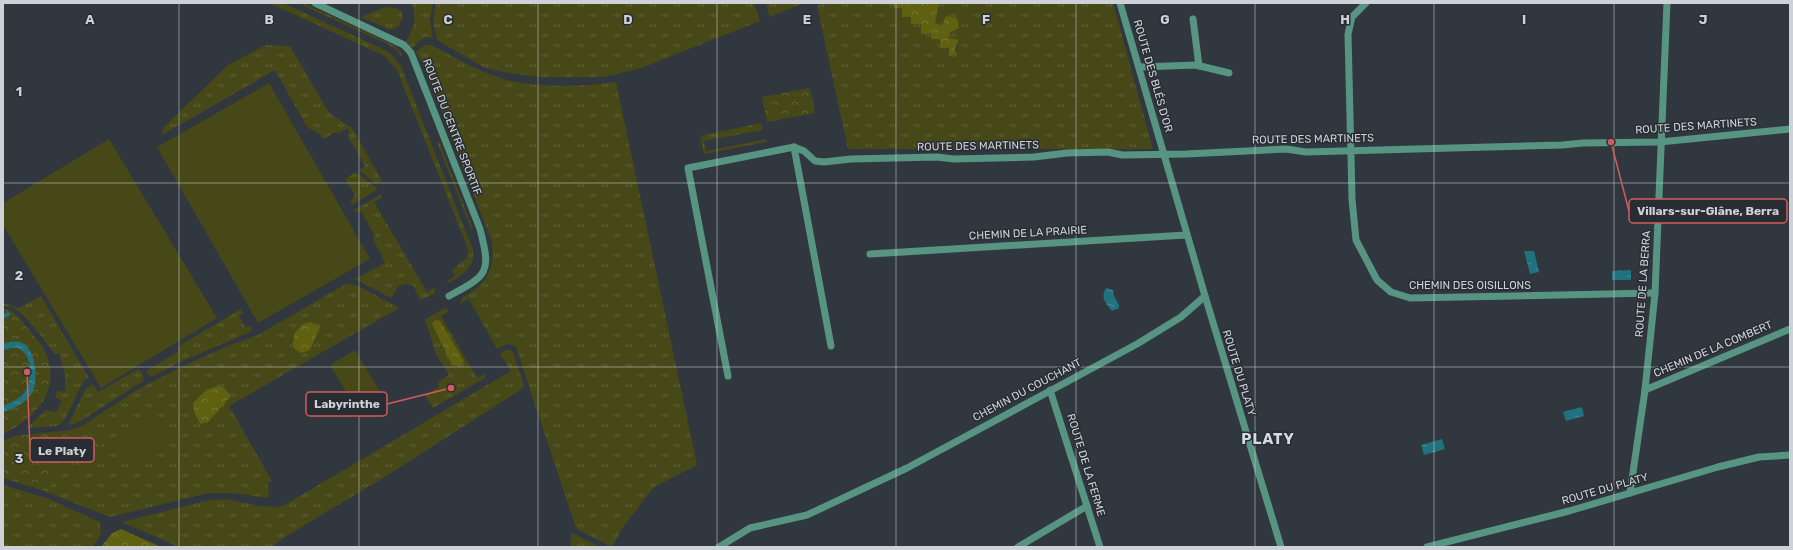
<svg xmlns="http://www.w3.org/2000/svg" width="1793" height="550" font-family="Rubik,sans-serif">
	<defs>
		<pattern id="grass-tufts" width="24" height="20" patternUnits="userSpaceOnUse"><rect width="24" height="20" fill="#464817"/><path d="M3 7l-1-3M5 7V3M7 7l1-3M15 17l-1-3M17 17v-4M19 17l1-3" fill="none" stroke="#606238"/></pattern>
		<pattern id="forest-crowns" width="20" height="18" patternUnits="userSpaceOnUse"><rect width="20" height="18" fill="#5f6110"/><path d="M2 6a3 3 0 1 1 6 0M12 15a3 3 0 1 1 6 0" fill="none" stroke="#757732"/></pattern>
		<pattern id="park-crowns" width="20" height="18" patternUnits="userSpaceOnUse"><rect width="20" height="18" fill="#464817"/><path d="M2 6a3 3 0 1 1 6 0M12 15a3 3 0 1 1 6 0" fill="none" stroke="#606238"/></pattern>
		<pattern id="water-ripples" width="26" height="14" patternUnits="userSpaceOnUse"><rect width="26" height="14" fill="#1f727e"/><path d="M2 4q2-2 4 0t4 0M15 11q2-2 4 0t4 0" fill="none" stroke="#498c95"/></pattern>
	</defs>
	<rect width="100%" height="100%" fill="#31373e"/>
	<!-- grass -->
	<g fill="url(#grass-tufts)">
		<path d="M269,3h14l106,49 12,14 72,184c2,18 -10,24 -24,33l-2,-2 8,-5 -3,-6 15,-12 1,-9 -71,-179 -12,-14z"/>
		<path d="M303,3l84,39 8,4 7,8 -1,2 -7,-8 -7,-4 -85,-39z"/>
		<path d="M411,3h22l-3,17 3,18 -8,-1 -13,11 -6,-7c8,-13 12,-24 5,-38z"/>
		<path d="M436,3h318l6,18 -119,47 -37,9h-67l-33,-5 -19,-4 -48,-28 -4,-19z"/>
		<path d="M766,3h38l-35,14z"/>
		<path d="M824,3h56l1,1 13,1 8,3 9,9 29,22 14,17 5,-16 -10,-1 1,-7 -15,-9 4,-20h174l40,146h-305l-31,-143z"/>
		<path d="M393,7l9,5 1,5 -4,9 -9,4 -29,-13 21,-9z"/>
		<path d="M266,45l24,1 39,67 23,15 30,53 -6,3 -17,-14 6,-4 -18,-31 3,-2 -3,-5 -9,6 -2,-2 -13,7 -4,-5 -12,-7 -32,-57 -113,65 1,-7 65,-63z"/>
		<path d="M425,45h6c23,12 45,25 69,33 32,10 84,9 116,4l81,383 -43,22 -31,40 -11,20 -35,-18 -2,-4 -59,-178c-7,-6 -11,-2 -19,2l-28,-50 -9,5 2,-6c24,-14 33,-27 30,-56l-68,-176 -8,-14z"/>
		<path d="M761,123l2,7 -59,11 2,10 60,-12 1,3 -63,12 -4,-18z"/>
		<path d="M439,141l34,88h-2l-34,-87z"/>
		<path d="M356,172l22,17 -26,16 -2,-2 5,-8 -10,-16z"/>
		<path d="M380,195l2,2 -8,5 53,90 9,-5 -2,7 -14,6 -7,-15 -8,-1 -7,2 -7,12 -36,-19 30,-16 -4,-7 1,-1 -9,-15 2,-4 -14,-25 -6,1 -1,-2z"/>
		<path d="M346,284l10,1 43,23 -170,98 43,75 -5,3 2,4 -1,10 -35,-5h-25l-98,24 -66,-26 28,-62 10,-3 53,-35 46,-24 49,-22 28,-10z"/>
		<path d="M41,296l48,82 -5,2 -19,39 -7,7 -31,2 19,-18 10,2 6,-11 -7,-4 2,-6 8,1v-17l-6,-22 -4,2c-8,-12 -30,-42 -43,-48 -2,-1 -6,-1 -9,-1v-3l16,5z"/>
		<path d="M445,308l4,3 -8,5 36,62 9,-4 -1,4 -52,30 -8,-13 15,-9 -2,-4 11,-7 -13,-21 -11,-35z"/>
		<path d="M241,309l2,5 -4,2 7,12 4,-2 2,2 -2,4 -72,31 -25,13 -5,-1 -2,-4 33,-20 -2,-4z"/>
		<path d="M506,350h4l3,2 11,33 -1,3 -135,87 -103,62 -14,10h-92l-57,-25 83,-21 21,-2 33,7 14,1 10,-1 228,-135 -11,-17z"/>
		<path d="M139,369l5,8 -1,4 -59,38 -10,5 -6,1 18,-37 7,-3 5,7z"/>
		<path d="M3,485l46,14 51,23c2,13 1,15 -8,25h-89z"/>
		<path d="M572,533l28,14h-30z"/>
	</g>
	<!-- forest -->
	<g fill="url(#forest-crowns)">
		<path d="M880,3h59l-4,20 7,3 4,-10 11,2 2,10 -9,4 -1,6 10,2 -4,9 2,6 -8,1v-8h-9v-9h-9v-5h-10v-10h-10v-7h-9v-9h-8v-3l-13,-1z"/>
		<path d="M435,320l5,1 24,40 -3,5 -9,-1 -20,-41z"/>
		<path d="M311,322l9,5 -10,23 -9,3 -8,-6 1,-13 9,-10z"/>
		<path d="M218,386l6,2 7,8 -23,26 -8,2 -6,-12 -1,-9 13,-13z"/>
		<path d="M121,529l40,18h-60l11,-14z"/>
	</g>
	<!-- park -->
	<g fill="url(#park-crowns)">
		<path d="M810,88l5,25 -48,9 -5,-25z"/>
		<path d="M3,309c12,1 18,11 25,20 5,5 10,11 14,17 23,39 -3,71 -39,88z"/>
		<path d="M79,429l24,12 -15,30 -29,-6 -11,27 -45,-14v-37l12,-5z"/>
	</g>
	<!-- garden -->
	<g fill="#464817">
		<path d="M269,83l101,176 -112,64 -101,-176z"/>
		<path d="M109,139l108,179 -116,70 -98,-163v-22z"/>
		<path d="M355,350l27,45 -25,15 -27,-45z"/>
		<path d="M154,414l17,27 -40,24 -17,-26z"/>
	</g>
	<!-- water -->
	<g fill="url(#water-ripples)">
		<path d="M1524,251h10l5,21 -9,2z"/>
		<path d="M1631,270v10h-19v-9z"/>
		<path d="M1106,288l7,2 1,6 5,9v3l-7,3c-6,-8 -12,-13 -6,-23z"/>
		<path d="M10,342c3,0 7,-1 10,0 16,5 19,39 12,51 -6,10 -19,16 -29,19v-6c7,-3 16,-7 21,-13 8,-10 9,-36 -3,-43 -5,-4 -12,-1 -18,0v-6z"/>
		<path d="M1582,407l2,9 -18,5 -3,-9z"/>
		<path d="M1442,439l3,10 -21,6 -3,-10z"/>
	</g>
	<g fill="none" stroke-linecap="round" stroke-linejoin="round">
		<!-- stream -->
		<path stroke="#1f727e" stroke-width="4" d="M3,317l5,-3"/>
		<!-- minor -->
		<g stroke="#579582" stroke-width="7">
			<path d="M315,3l89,42 7,8 69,176c11,43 9,46 -31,67"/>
			<path d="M1366,3l-14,14 -4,17 4,165 4,41 21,40 14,12 19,6 245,-5"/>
			<path d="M1193,19l6,47"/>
			<path d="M1140,67l56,-2 33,8"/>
			<path d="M794,147l37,199"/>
			<path d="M870,254l316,-19"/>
			<path d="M1205,296l76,251"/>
			<path d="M728,376l-40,-208 106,-21 10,4 11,10 9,1 27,-3 86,-2 17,2 80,-2 33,-4 41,-1 14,3 64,-1 100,-5 20,3 256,-7 21,-2 77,-1 130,-13"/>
			<path d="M1050,390l50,157"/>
			<path d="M1645,390l145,-61"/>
			<path d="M1630,493l15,-103 10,-97 12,-290"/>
			<path d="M719,547l31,-19 57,-13 100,-47 230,-124 44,-27 24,-21 -85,-293"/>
			<path d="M1018,547l69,-41"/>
			<path d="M1427,547l142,-36 149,-44 41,-10 31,-2"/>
		</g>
	</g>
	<!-- grid -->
	<path fill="none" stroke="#ced2d6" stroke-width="1" stroke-opacity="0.55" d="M179,3v544M359,3v544M538,3v544M717,3v544M896,3v544M1076,3v544M1255,3v544M1434,3v544M1614,3v544M3,183h1787M3,367h1787"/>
	<g text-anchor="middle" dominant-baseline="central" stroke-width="3" stroke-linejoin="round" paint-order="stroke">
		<!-- street labels -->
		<g font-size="11" fill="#ced2d6" stroke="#272d33">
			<text transform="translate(1153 76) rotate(74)">ROUTE DES BLÉS D'OR</text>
			<text transform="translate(1696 126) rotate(-4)">ROUTE DES MARTINETS</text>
			<text transform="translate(452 127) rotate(69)">ROUTE DU CENTRE SPORTIF</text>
			<text transform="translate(1313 139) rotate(-1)">ROUTE DES MARTINETS</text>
			<text transform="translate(978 146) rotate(-1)">ROUTE DES MARTINETS</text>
			<text transform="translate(1028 233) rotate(-3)">CHEMIN DE LA PRAIRIE</text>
			<text transform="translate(1643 284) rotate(-86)">ROUTE DE LA BERRA</text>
			<text x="1470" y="285">CHEMIN DES OISILLONS</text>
			<text transform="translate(1713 349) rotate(-23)">CHEMIN DE LA COMBERT</text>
			<text transform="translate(1239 373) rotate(73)">ROUTE DU PLATY</text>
			<text transform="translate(1027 390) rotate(-28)">CHEMIN DU COUCHANT</text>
			<text transform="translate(1086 465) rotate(73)">ROUTE DE LA FERME</text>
			<text transform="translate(1605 489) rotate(-16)">ROUTE DU PLATY</text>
		</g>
		<!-- district labels -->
		<g font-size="15" font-weight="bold" letter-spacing="1" fill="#d2dae2" stroke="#272d33">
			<text x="1268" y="439">PLATY</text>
		</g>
	</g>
	<g font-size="13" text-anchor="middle" font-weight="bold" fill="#ced2d6" stroke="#272d33" stroke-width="3" stroke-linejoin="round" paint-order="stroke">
		<text x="90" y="24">A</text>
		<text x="269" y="24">B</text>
		<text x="448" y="24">C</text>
		<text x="628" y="24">D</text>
		<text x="807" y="24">E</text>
		<text x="986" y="24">F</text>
		<text x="1165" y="24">G</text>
		<text x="1345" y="24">H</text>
		<text x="1524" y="24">I</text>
		<text x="1703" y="24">J</text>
		<text x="19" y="96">1</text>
		<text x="19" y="280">2</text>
		<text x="19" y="463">3</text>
	</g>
	<!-- callouts -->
	<path fill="none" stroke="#d45b5c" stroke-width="1.5" d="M1611 142L1629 211M451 388L387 404M27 372L30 450"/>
	<g fill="#d45b5c" stroke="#272d33" stroke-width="1.5">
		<circle cx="1611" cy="142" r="4"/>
		<circle cx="451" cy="388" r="4"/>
		<circle cx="27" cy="372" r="4"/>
	</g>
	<g fill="#272d33" stroke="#d45b5c" stroke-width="1.5">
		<rect x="1629" y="199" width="158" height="24" rx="4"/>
		<rect x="306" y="392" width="81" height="24" rx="4"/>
		<rect x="30" y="438" width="64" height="24" rx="4"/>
	</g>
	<g font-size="12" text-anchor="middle" font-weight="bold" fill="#ced2d6">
		<text x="1708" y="215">Villars-sur-Glâne, Berra</text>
		<text x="347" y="408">Labyrinthe</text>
		<text x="62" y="455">Le Platy</text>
	</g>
	<!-- border -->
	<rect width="1793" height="550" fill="none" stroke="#ced2d6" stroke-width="8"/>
</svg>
